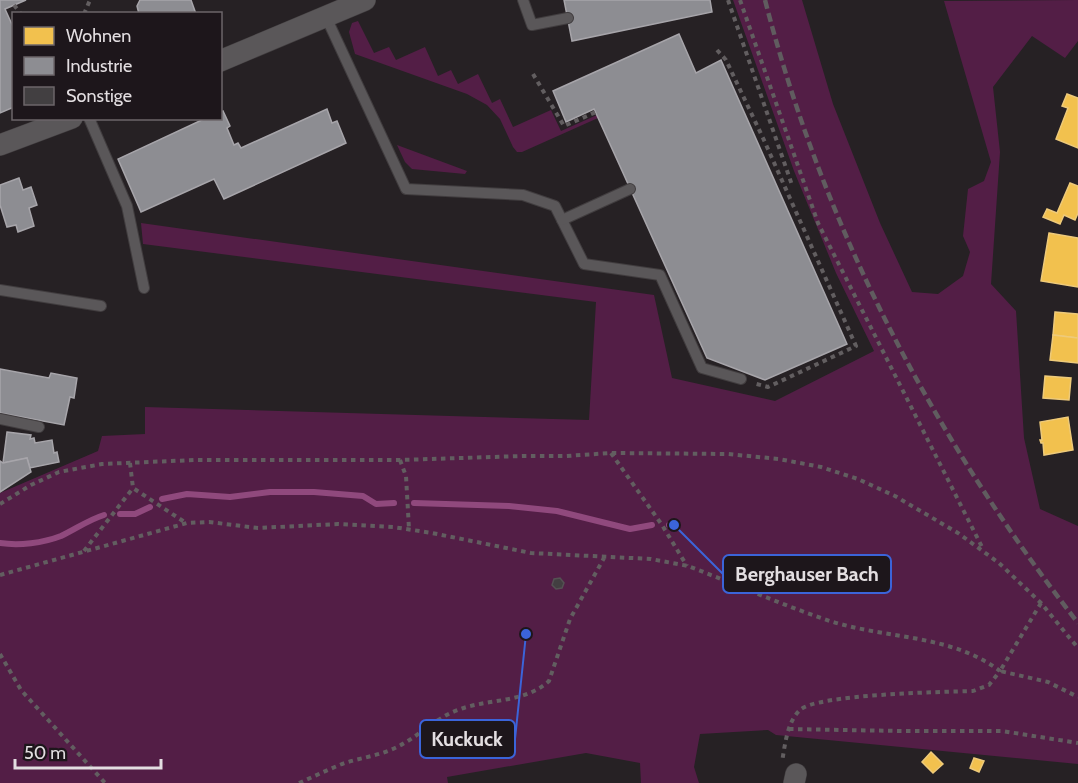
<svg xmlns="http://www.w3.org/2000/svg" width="1078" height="783" font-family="Cabin,sans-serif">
	<rect width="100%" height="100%" fill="#262124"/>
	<!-- green -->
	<g fill="#531e46">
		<path d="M733,0h69l31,104 47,119 32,69 26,2 25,-18 7,-24 -7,-16 5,-47 16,-8 7,-19 -47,-161 134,-1v41l-13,17 -33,-22 -39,51 7,65 -9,132 25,27 8,127 16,71 38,17v238l-302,-29 -8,-5 -68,4 -6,33 5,16h-58l-1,-20 -54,-10 -139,24 1,6h-448v-290l98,-42 4,-15 43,-2v-27l444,13 7,-118 -453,-58 -2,-21 513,72 18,83 103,23 99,-50 -38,-78 -42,-102z"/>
		<path d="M358,21l16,32 15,-6 7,13 29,-13 13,29 13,-6 7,14 20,-10 14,29 8,-4 13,28 38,-17 10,21 36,-16 1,3 -76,34h-5l-4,-5 -13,-28 -13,-14 -20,-11 -112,-40 -6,-22 3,-9z"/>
		<path d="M397,145l70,26 -2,3 -53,-5 -7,-7z"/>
	</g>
	<!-- homes -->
	<g fill="#f2c14e" stroke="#eeca7a" stroke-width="1.5">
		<path d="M1067,94l11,4v50l-22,-9 12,-31 -6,-2z"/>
		<path d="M1070,183l8,3v27l-3,7 -11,-5 -4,9 -17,-7 4,-8 10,4z"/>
		<path d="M1049,233l29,5v49l-37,-6z"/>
		<path d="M1055,312l23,2v24l-25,-3z"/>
		<path d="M1053,335l25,3v25l-28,-3z"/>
		<path d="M1045,376l26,2 -2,22 -26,-2z"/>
		<path d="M1068,417l5,33 -29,5 -1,-12h-2l-1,-3h2l-2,-18z"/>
		<path d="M931,752l12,12 -10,9 -11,-11z"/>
		<path d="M974,758l10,3 -5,11 -9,-4z"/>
	</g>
	<!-- industry -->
	<g fill="#8d8d92" stroke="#a7a5aa" stroke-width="1.5">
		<path d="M0,0h26l-21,9 9,20v78l-14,6z"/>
		<path d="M140,0h51l5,14h-57l-2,-8z"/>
		<path d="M564,0h146l2,12 -140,29z"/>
		<path d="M679,34l17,39 25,-13 126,284 -82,36 -58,-22 -113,-249 -28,13 -13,-31z"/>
		<path d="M327,109l5,14 5,-2 9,22 -122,56 -10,-20 -73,33 -23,-53 88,-41h14v-6l3,-1 7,15 -3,2 7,17 4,-2 3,5z"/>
		<path d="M19,178l4,12 8,-3 6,18 -8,3 5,18 -16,6 -2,-7 -9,2 -7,-22v-20z"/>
		<path d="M0,369l49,9 2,-5 26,5 -3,20 -4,-1 -6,28 -64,-12z"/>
		<path d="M7,432l24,3 -1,4 4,-1 1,5 17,-3 2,13 3,-1 2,10 -29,6 -3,-10 -24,5z"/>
		<path d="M27,458l4,14 -31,20v-31l3,2z"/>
	</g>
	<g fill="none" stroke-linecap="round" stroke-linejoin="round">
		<!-- stream -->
		<g stroke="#90497d" stroke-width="6">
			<path d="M162,499l25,-5 43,3 40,-5h44l49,4 13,8 18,-1"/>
			<path d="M414,503l95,3 48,5 73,18 22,-4"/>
			<path d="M120,514h15l15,-7"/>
			<path d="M669,525h5"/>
			<path d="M0,543c19,3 43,0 61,-7 15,-7 27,-16 43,-21"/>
		</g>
	</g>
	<!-- building -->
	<path fill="#423f41" stroke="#555153" stroke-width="1.5" d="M560,578l4,5 -2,5 -6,1 -4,-4 2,-6z"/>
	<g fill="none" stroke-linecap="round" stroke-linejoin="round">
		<!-- lane casing -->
		<g stroke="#413d3f" stroke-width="12">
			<g id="lane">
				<path d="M523,0l9,25 36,-7"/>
				<path d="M326,17l80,172 117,6 32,11 29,58 76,11 42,93 39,11"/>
				<path d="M89,118l38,88 17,82"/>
				<path d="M562,220l68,-31"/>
				<path d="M0,290l101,16"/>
				<path d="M0,419l39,8"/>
			</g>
		</g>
		<!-- street casing -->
		<g stroke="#413d3f" stroke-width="22">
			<g id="street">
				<path d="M220,61l145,-61"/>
				<path d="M0,145l72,-27"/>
				<path d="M794,783l2,-9"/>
			</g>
		</g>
		<!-- path -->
		<g stroke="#625e60" stroke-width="4" stroke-dasharray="4.5 4.5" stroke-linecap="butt">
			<path d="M728,0l64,185"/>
			<path d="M740,0l78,223 165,326"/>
			<path d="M14,5l7,9"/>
			<path d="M84,14l6,-14"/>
			<path d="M717,50l9,10 37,78 93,208 -88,41 -15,-4"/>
			<path d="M533,74l31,52 32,-14"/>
			<path d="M611,453l51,72 25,41"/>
			<path d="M400,460l6,16 3,53"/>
			<path d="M130,463l3,25 53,35"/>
			<path d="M0,504l31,-19 28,-13 43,-8 93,-4h205l122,-4h44l45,-3 117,1 51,5 42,8 37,12 37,17 63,37 41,30 42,40 37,45"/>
			<path d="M84,551l49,-63"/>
			<path d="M0,575l187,-52 22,-1 49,6 80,-4 55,3 39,6 99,20 120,6 37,7c47,18 94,39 142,55 56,18 121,13 170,50l-11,14 -16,6c-30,1 -156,3 -173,19 -13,12 -15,35 -18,52"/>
			<path d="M1041,603l-41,68 48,11 30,15"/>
			<path d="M0,654l21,36 84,93"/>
			<path d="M789,729l111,2h102l76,12"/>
			<path d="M299,783c14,-6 28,-13 43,-19 17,-6 36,-8 53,-16 22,-10 40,-30 63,-38 30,-12 66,-6 91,-29l21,-62 34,-61"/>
		</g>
		<!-- lane -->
		<use href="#lane" stroke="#5a5759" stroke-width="10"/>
		<!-- street -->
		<use href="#street" stroke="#5a5759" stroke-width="21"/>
		<!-- rail -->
		<path stroke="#605c5f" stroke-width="4.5" stroke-dasharray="9 4.5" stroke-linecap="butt" d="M765,0c59,229 168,437 313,623"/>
	</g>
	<!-- callouts -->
	<path fill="none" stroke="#3b64d9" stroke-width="2" d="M674 525L723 574M526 634L515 739"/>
	<g fill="#3b64d9" stroke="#1d161b" stroke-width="2">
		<circle cx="674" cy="525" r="6"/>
		<circle cx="526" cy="634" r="6"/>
	</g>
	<g fill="#1d161b" stroke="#3b64d9" stroke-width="2">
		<rect x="723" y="555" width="168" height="38" rx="6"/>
		<rect x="420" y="720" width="95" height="38" rx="6"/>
	</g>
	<g font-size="20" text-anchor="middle" font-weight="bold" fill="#e3dee1">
		<text x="807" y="581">Berghauser Bach</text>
		<text x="467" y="746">Kuckuck</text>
	</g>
	<!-- legend -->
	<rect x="12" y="12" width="210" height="108" fill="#1d161b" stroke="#6c666a" stroke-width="1.5"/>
	<rect x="24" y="27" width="30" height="18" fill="#f2c14e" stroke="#6c666a" stroke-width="1.5"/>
	<text x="66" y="42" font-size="18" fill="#e3dee1">Wohnen</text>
	<rect x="24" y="57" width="30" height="18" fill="#8d8d92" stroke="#6c666a" stroke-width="1.5"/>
	<text x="66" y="72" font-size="18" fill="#e3dee1">Industrie</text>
	<rect x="24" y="87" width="30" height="18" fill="#423f41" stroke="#6c666a" stroke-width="1.5"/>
	<text x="66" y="102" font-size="18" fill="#e3dee1">Sonstige</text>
	<!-- scale -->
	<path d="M15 759v9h146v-9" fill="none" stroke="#e3dee1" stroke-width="3"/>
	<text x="24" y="759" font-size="18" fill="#e3dee1" stroke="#1d161b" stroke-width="4.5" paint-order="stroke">50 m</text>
</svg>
